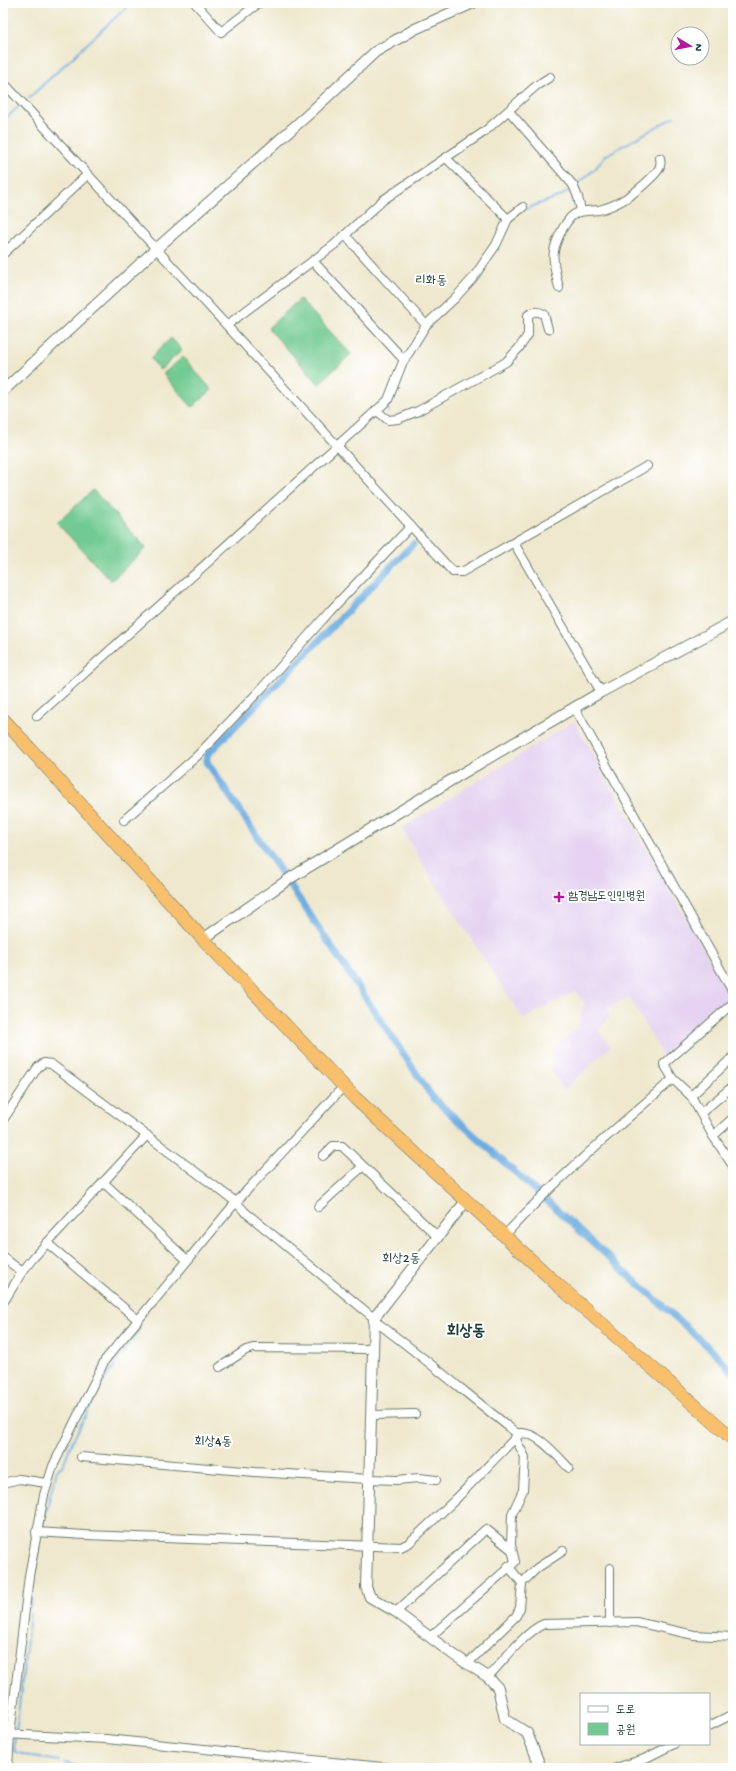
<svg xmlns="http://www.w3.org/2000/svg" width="736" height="1771" font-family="'Gochi Hand','Poor Story',sans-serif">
	<rect width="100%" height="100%" fill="#fff"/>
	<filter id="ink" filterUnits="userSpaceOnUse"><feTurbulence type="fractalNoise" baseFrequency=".025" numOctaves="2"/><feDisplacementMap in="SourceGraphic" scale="8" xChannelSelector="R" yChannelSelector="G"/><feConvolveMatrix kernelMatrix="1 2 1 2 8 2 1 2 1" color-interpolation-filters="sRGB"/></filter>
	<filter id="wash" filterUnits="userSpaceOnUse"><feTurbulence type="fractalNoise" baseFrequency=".012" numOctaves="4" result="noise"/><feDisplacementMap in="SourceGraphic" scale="16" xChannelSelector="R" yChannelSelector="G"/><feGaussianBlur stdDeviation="0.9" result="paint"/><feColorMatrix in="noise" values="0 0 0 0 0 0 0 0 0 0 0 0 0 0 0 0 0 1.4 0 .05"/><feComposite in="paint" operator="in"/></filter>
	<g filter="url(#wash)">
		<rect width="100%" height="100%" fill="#efe8ce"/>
		<!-- built -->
		<path fill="#e5d3f1" d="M574,721l159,280 -70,55 -34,-59 -21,11 1,9 -11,14 13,15 -47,44 -13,-20 3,-22 24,-21 6,-25 -8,-11 -53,28 -96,-148 -25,-43z"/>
		<!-- green -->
		<g fill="#71ca91" stroke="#488462">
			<path d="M300,299l51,55 -32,30 -51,-56z"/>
			<path d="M171,338l11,12 -22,20 -10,-12z"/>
			<path d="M183,357l29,33 -20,17 -29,-33z"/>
			<path d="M93,490l53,58 -35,33 -54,-58z"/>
		</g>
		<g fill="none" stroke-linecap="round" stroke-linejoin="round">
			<!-- stream -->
			<g stroke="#6dade1" stroke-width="2">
				<path d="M29,98l102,-95"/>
				<path d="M3,121l15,-14"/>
				<path d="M577,184l19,-16 9,-12 5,-3 64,-36"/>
				<path d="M525,209l36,-13 10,-7"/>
				<path d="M389,413l-1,-5 3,-7"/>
				<path d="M42,1527l15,-57 6,-5 9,-23 30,-58 38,-56"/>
				<path d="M30,1608l9,-66"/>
				<path d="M16,1732l14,-118"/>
				<path d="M15,1736l-1,12 2,4 16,5 28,4"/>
				<path d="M4,1743l1,11"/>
				<path d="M65,1763l16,4 19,1"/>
			</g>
			<!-- canal -->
			<path stroke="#6dade1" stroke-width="7" d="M413,544l-206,211v7l226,336 282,255 18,20"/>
		</g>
	</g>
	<g filter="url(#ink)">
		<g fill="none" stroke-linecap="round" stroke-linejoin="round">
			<!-- minor casing -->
			<g stroke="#68796a" stroke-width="10">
				<g id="minor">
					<path d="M195,3l26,29 38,-29"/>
					<path d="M3,82l450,490h9l185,-106"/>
					<path d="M509,111l64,74 5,12 3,14"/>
					<path d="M446,158l62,61"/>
					<path d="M345,235l81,90"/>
					<path d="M3,254l84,-79"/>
					<path d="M313,261l91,99"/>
					<path d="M559,288c-6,-27 -10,-35 4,-60 4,-6 6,-11 12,-14 7,-4 16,-3 24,-4 21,-5 38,-18 53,-33 6,-6 10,-10 8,-19"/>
					<path d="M227,325l107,-80 49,-45 101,-68 52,-46 14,-9"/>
					<path d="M376,410l12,10 10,-1 20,-8 88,-49 13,-14 9,-13v-20c6,-4 9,-4 16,-1l4,15"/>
					<path d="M514,543l87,149"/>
					<path d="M574,707l159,285"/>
					<path d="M37,716l351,-316 14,-36 24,-39 29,-27 18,-20 23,-33 12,-26 15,-12"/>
					<path d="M124,820l73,-64 64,-67 70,-79 80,-84"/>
					<path d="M733,1003l-69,61 9,15 18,17 22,40 20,30"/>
					<path d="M691,1096l42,-39"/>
					<path d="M701,1113l32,-27"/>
					<path d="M3,1120l35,-53 6,-4 7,1 185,138 9,10 129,106 5,6c48,36 93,74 140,111"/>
					<path d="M713,1136l20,-18"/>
					<path d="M323,1156l10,-10h9l95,90"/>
					<path d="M103,1182l84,78"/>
					<path d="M318,1207l44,-40"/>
					<path d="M504,1236c52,-57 111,-107 169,-157"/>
					<path d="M47,1243l90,76"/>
					<path d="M3,1257l19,15"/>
					<path d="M3,1303l19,-31 12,-15 113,-122"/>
					<path d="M220,1367l26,-17 7,-2 121,1"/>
					<path d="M371,1415l44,-1"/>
					<path d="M81,1457l174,15 114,7 28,1 22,-2 17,2"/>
					<path d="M3,1483l16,-4 28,4"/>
					<path d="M36,1532l49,3 316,12 8,-4 48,-45 63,-65c17,-2 38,24 49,35"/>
					<path d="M508,1566l14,17"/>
					<path d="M610,1568v55"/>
					<path d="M396,1612l90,-83 26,21"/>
					<path d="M430,1637l85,-75 -4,-17 1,-31 11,-24 2,-33 -10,-19"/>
					<path d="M468,1663l48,-47 4,-8 2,-25 15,-15 26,-17"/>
					<path d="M488,1677c14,-15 38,-46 56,-53l92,-2 58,13 39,2"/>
					<path d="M709,1726l24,-12"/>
					<path d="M3,1734l103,5 286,29"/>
					<path d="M8,1768l2,-34 19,-158 15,-81 9,-29 52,-106 131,-158 108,-116"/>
					<path d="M616,1768l28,-9 30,-15"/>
				</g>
			</g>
			<!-- tertiary casing -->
			<g stroke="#68796a" stroke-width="12">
				<g id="tertiary">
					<path d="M3,391l153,-142 155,-137 64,-60 40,-23 58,-26"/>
					<path d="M203,939l89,-62 171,-104 138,-81 132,-71"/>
					<path d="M466,1201l-92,117 -8,269 4,10 26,15 58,43 34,22 10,11 7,31 22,14 14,35"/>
				</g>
			</g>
			<!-- trunk casing -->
			<g stroke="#68796a" stroke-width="14">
				<path id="trunk" d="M3,719l200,220 152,159 204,188 174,153"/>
			</g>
			<!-- minor -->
			<use href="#minor" stroke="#fff" stroke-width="8"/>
			<!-- tertiary -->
			<use href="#tertiary" stroke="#fff" stroke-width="10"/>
			<!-- trunk -->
			<use href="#trunk" stroke="#f8bf6c" stroke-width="13"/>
		</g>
	</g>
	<!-- markers -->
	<path fill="#b5179e" stroke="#fff" stroke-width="1.5" d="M557 891h4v4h4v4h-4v4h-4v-4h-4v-4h4z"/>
	<g text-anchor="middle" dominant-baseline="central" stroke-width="4" stroke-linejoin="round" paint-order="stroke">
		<!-- poi labels -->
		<g font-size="12" fill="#1f3d34" stroke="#fff" text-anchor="start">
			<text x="568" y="897">함경남도인민병원</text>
		</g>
		<!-- neighbourhood labels -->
		<g font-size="13" fill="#1f3d34" stroke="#fff">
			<text x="431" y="281">리화동</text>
			<text x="401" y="1259">회상2동</text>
			<text x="213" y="1442">회상4동</text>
		</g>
		<!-- district labels -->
		<g font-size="16" font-weight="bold" fill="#1f3d34" stroke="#fff">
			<text x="466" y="1332">회상동</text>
		</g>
	</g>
	<!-- margin -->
	<rect width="736" height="1771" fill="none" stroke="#fff" stroke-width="16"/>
	<!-- legend -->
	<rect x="580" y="1693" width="130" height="52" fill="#ffffff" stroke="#a5b1ae"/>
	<rect x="588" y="1706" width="20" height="6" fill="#ffffff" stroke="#a5b1ae"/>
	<text x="616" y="1713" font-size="12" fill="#1f3d34">도로</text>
	<rect x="588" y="1723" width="20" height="12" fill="#71ca91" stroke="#a5b1ae"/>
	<text x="616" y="1733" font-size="12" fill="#1f3d34">공원</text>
	<!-- north arrow -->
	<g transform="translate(690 46) rotate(100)"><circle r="19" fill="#ffffff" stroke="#a5b1ae"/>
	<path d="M0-3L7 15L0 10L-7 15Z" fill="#b5179e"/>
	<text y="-6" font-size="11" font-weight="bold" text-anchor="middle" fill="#1f3d34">N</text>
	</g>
</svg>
